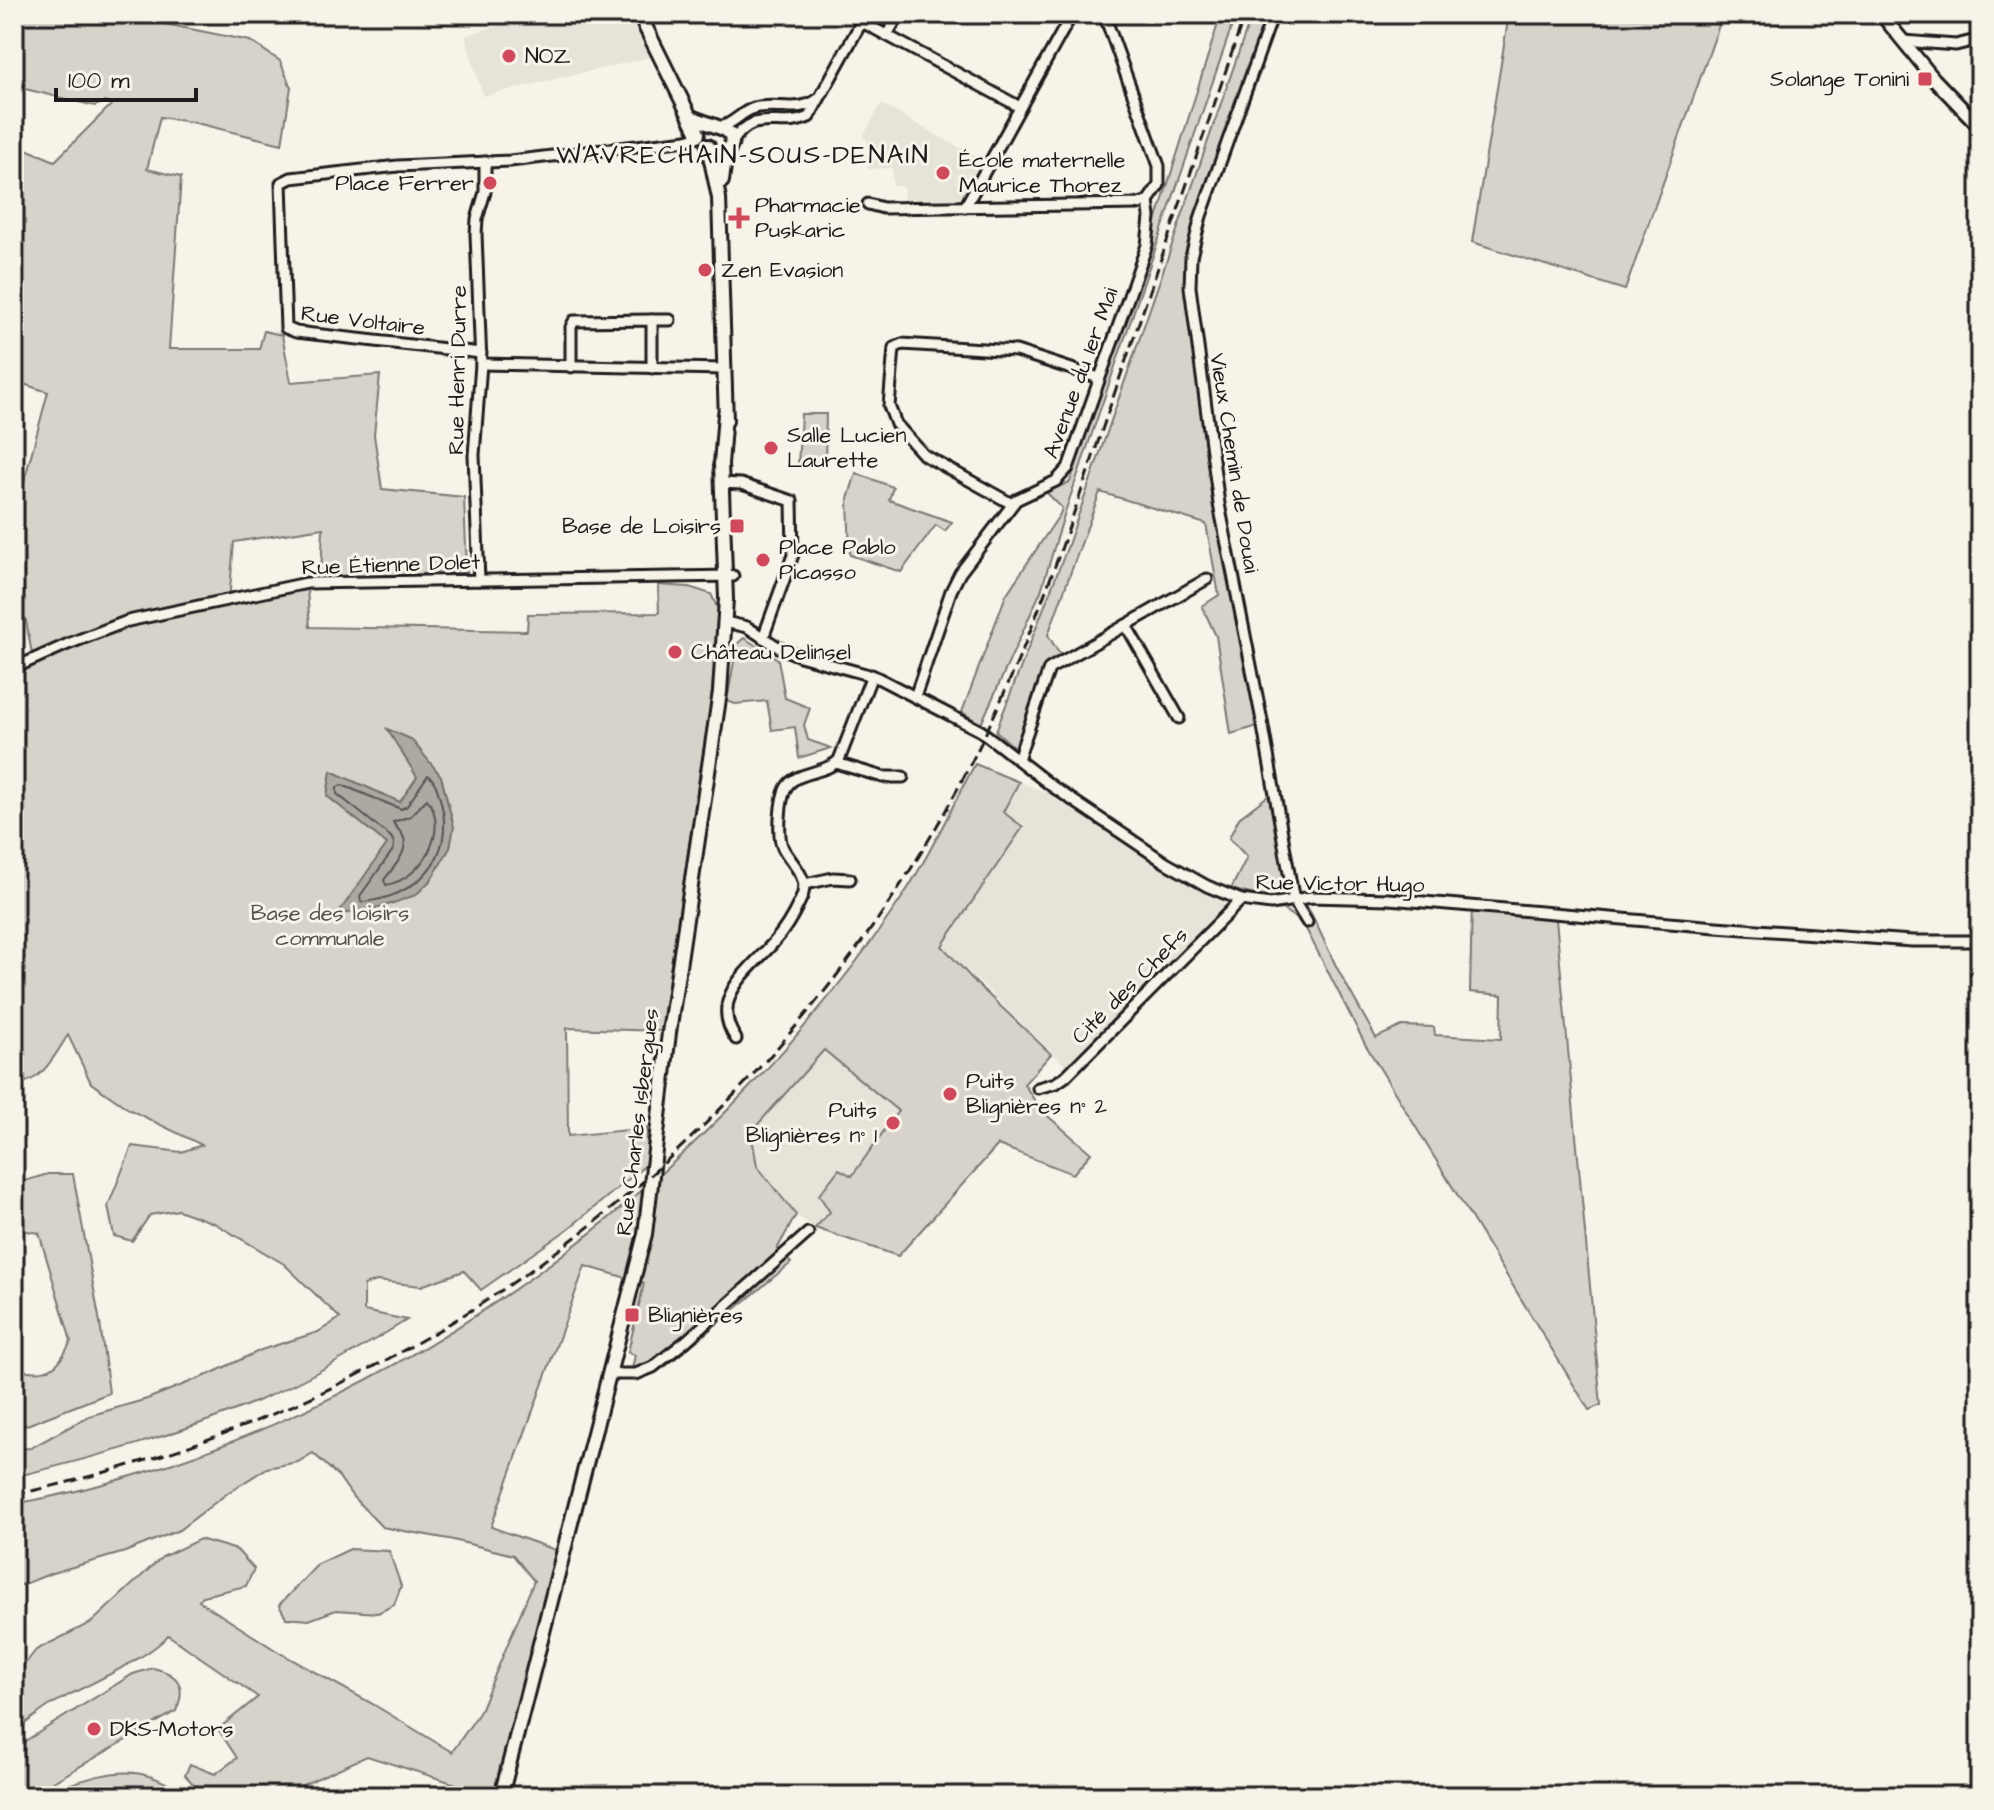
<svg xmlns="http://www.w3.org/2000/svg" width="1994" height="1810" font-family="'Architects Daughter',sans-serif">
	<rect width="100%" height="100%" fill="#f7f3e8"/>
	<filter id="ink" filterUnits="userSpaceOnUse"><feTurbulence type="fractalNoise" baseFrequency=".0125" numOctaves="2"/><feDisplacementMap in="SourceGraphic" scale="16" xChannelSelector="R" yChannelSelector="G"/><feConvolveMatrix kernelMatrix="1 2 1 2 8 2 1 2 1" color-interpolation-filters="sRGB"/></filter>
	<g filter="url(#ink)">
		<!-- built -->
		<g fill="#e6e3d9">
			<path d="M534,14h67l2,3 26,-3 22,43 -168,39 -18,-60z"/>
			<path d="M881,104l101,56 -21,40 -58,1 1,-14 -11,-2 -1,-17 -24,1 -1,-30 -5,-1z"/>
			<path d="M1019,782l24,9 159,100 29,13 -161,166 -128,-124 81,-119 -20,-15z"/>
			<path d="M825,1049l73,62 -46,65 -22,36 -15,16 -19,-13 -39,-49 -6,-34z"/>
		</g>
		<!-- green -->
		<g fill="#d7d3cb" stroke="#7a7874" stroke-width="2">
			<path d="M14,14h102l134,27 30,20 11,26 -9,57 -86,-21 -36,-6 -13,52 34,8 -12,172h90l5,-18 18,4 9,47 89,-7 -6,60 8,54 82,8 3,75 -115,5 -31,-1 2,-48 -89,14 -5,59 78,-11 3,37 217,4 1,-17 131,-1 -1,-28 31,2 22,7 7,15 -6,84 -51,338 -94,-3 1,108 79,-8v36l-79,65 -87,61 -17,-19 -43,15 -44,-5 -13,4v26l43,9c-49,30 -99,60 -152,82 -77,33 -160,55 -241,75v-28l17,-1 58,-32 58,-17 63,-25 51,-24 57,-18 22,-14 -56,-54 -70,-41 -36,-13 -28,5 -18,26 -18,-5 -6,-30 24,-60 49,6 21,-7 -72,-35 -39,-27 -23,-48c-12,18 -28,52 -54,48v-408l20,-10 -8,-44 -12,-16v-86l34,-127 -34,-11v-237l41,17 57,-57 -8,-2 -9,4 -74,-18 -7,22z"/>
			<path d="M1221,14h15l-172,501 -23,76 -60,133 -19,-12 44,-117 54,-81 2,-6 -16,-16 24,-10 85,-257z"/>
			<path d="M1252,14h18l-15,48 7,6 -50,122 -18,60 -1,40 23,169 49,265 -34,10 -15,-98 -14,-30 17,-11 -13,-71 -106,-32 -52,143 12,20 -14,8 -24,76 -6,10 -20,-18 71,-183z"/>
			<path d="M1509,14h214l-98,276 -153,-48z"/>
			<path d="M801,414h25l-1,52 -27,-1z"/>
			<path d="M856,473l37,14 -4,13 63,22 -7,9 -9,-6 -35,47 -51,-17 -2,-56z"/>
			<path d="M744,638l34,21 7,39 25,10 -6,17 4,15 23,8 -32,10 -4,-31 -23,3 -5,-29 -32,3 -8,-3 10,-57z"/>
			<path d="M975,764l44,18 -16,30 20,15 -81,119 34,37 75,71 -27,30 13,20 -1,2 55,47 -18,21 -75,-29 -100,111 -83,-28 15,-16 -11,-17 20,-26 13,7 46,-65 -74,-61 -73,82 6,34 39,49 -19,34 14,14 -125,103 -34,3 3,-14 -7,-3 16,-69 -59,-17 -94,261 67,24 -63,245h-37l-2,-12 -89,-28 -82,37 -17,3h-64l-19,-21 5,-11 25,10 22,-16 -19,-29 40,-32 -90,-62c-17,23 -91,54 -119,71 -12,8 -23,17 -35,26v-54l22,-28 56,-28 70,-65 38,-18 37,11 17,19 -8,17 -43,10 -4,5 81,52 91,50 81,49 27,-39 55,-132 -21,-26 -64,-16 -67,-12 -29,-30 -14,-20 -26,-24 -15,9 -31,6 -38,24 -50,38 -54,22 -73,21 -30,12 -8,1v-82c354,-64 685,-307 885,-602 29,-43 51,-92 76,-138z"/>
			<path d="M1277,789l17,96 18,30 25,53 39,70 26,-12 32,1 1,8 66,4 1,-44 -32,-3 2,-91 83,8 46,496 -12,5 -224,-366 -62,-121 -38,-25 -34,-9 16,-32 -18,-19 10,-20z"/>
			<path d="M48,1174h25l27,149 9,70 -95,37v-61c34,6 42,3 57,-28l-32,-108 -25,-4v-45z"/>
			<path d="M350,1549l39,2 12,35 -7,19 -16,8 -42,-3 -27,10 -23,-2 -7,-13 39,-41z"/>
			<path d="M153,1668c26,6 34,18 23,43l-128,74 2,5c53,-15 87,-33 135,6h-171v-48l119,-74z"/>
		</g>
		<!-- water -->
		<path fill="#aca9a2" stroke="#72716c" stroke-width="2" d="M387,729l24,10 30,37 13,51 -4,21 -19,32 -15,15 -31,11 -48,9 50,-71 -60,-48 4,-25 69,31 17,-25z"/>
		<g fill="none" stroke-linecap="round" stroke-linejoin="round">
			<!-- shore -->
			<g stroke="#565452" stroke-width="2">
				<path d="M428,775c8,6 10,17 13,27 15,56 -25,96 -80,100l-1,-6 33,-46 1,-7 -3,-6 -54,-43v-7l5,-2 59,24 6,-3z"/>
				<path d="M427,799c24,31 -6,81 -41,86l-2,-5c8,-11 24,-26 20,-42 -2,-6 -8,-10 -11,-16l18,-6z"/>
			</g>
			<!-- minor casing -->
			<g stroke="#1c1c1c" stroke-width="15">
				<g id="minor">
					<path d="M1104,14l55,152v19l-11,16"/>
					<path d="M1273,14l-72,202 -10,41 -1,30 29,217 43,217 32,180 13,21"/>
					<path d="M862,22l158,85"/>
					<path d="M887,35l12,-21"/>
					<path d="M1903,41l53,4 24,-6"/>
					<path d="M720,127c14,-3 21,-15 34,-19 21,-6 45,6 64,-9"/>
					<path d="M732,143c22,-37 47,-12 77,-26l57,-103"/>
					<path d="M868,204l15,4 256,-4 9,-3"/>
					<path d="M965,207l107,-193"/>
					<path d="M652,320h18"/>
					<path d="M481,353l-185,-21 -10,-4 -5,-145 10,-5 107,-12 112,-5 177,-21 12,-4"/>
					<path d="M481,364l243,5"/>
					<path d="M571,367v-40l3,-6 78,-1v48"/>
					<path d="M721,483l20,1 51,17 1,54 -30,83"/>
					<path d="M1012,504l-88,-49 -28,-31 -7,-18 5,-58 8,-4 114,7 83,27"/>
					<path d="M479,580l-5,-125 7,-91 -5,-130 1,-15 8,-27v-30"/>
					<path d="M725,622l22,5 31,20 22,9 76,21 105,54 72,56 113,76 41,23 34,14 30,4 40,-7 78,2 327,28 196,14h68"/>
					<path d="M1126,625l53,93"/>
					<path d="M14,668l54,-24 60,-23 179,-38 426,-7"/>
					<path d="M915,697l36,-106 9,-18 56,-73 40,-19 12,-13 79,-223 3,-28 -2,-16"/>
					<path d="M1018,759l31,-90 158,-90"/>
					<path d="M836,763l47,14h20"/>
					<path d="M805,884l28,-6 17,1"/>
					<path d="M736,1039c-28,-41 13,-68 38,-97 11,-12 19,-26 26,-41 12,-23 -7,-34 -17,-53 -6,-11 -3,-49 3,-60 9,-17 40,-14 53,-28l33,-85"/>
					<path d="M1038,1088l18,-5 10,-7 175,-176"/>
					<path d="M611,1374h25l17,-7 33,-26 122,-108"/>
				</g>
			</g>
			<!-- tertiary casing -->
			<g stroke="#1c1c1c" stroke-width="17">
				<path id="tertiary" d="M1881,14l53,65 46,48"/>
			</g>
			<!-- secondary casing -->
			<g stroke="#1c1c1c" stroke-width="18">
				<g id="secondary">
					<path d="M639,14l59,119"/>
					<path d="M691,117l35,13 5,5 1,8 -7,16 -3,22"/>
					<path d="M708,146l11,52 7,223"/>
					<path d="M501,1796l144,-562 24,-201 51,-341 6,-93 -5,-135 4,-50"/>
				</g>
			</g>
			<!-- minor -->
			<use href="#minor" stroke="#f7f3e8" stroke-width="9"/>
			<!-- tertiary -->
			<use href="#tertiary" stroke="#f7f3e8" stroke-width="11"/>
			<!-- secondary -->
			<use href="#secondary" stroke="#f7f3e8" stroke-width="12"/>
			<!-- rail -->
			<path stroke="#1c1c1c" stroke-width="3" stroke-dasharray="12 6" stroke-linecap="butt" d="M14,1495c104,-23 205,-55 302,-100 283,-131 525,-367 663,-648 53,-108 91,-221 129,-335 46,-133 92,-265 137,-398"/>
		</g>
	</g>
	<!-- markers -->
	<g fill="#d1495b" stroke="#f7f3e8" stroke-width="3">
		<circle cx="509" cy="56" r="8"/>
		<rect x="1917" y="71" width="16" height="16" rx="4"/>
		<circle cx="943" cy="173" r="8"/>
		<circle cx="490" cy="183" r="8"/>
		<path d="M735 206h8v8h8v8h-8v8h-8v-8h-8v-8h8z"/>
		<circle cx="705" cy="270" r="8"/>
		<circle cx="771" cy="448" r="8"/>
		<rect x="729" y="518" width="16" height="16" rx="4"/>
		<circle cx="763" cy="560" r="8"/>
		<circle cx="675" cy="652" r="8"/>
		<circle cx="950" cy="1094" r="8"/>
		<circle cx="893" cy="1123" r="8"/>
		<rect x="624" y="1307" width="16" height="16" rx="4"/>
		<circle cx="94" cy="1729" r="8"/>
	</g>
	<g text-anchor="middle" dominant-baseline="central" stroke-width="6" stroke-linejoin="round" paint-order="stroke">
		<!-- poi labels -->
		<g font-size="22" fill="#1c1c1c" stroke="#f7f3e8" text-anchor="start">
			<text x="525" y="56">NOZ</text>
			<text x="1909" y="79" text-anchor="end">Solange Tonini</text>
			<text x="959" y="160">École maternelle<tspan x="959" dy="25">Maurice Thorez</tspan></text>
			<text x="474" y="183" text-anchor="end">Place Ferrer</text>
			<text x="755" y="205">Pharmacie<tspan x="755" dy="25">Puskaric</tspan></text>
			<text x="721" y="270">Zen Evasion</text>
			<text x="787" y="435">Salle Lucien<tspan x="787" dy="25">Laurette</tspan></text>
			<text x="721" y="526" text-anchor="end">Base de Loisirs</text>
			<text x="779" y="547">Place Pablo<tspan x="779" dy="25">Picasso</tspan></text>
			<text x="691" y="652">Château Delinsel</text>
			<text x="966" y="1081">Puits<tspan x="966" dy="25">Blignières n° 2</tspan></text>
			<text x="877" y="1110" text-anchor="end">Puits<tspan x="877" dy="25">Blignières n° 1</tspan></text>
			<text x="648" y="1315">Blignières</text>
			<text x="110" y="1729">DKS-Motors</text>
		</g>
		<!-- street labels -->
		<g font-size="22" fill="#1c1c1c" stroke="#f7f3e8">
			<text transform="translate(363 321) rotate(7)">Rue Voltaire</text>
			<text transform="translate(458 370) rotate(-89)">Rue Henri Durre</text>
			<text transform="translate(1081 373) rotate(-70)">Avenue du 1er Mai</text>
			<text transform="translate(1234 463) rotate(81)">Vieux Chemin de Douai</text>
			<text transform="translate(391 565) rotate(-2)">Rue Étienne Dolet</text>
			<text transform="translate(1340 884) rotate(1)">Rue Victor Hugo</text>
			<text transform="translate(1130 986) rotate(-45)">Cité des Chefs</text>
			<text transform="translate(638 1122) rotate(-83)">Rue Charles Isbergues</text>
		</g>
		<!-- park labels -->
		<g font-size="22" fill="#545351" stroke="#f7f3e8">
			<text x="330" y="913">Base des loisirs<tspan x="330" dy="25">communale</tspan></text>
		</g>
		<!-- quarter labels -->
		<g font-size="26" letter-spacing="2" fill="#1c1c1c" stroke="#f7f3e8">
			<text x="743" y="155">WAVRECHAIN-SOUS-DENAIN</text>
		</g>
	</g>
	<!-- margin -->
	<rect width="1994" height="1810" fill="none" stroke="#f7f3e8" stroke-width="48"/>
	<rect x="24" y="24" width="1946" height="1762" fill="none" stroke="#1c1c1c" stroke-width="3" filter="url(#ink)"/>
	<!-- scale -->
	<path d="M56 88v12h140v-12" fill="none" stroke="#1c1c1c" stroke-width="4"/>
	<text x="68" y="88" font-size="24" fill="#1c1c1c" stroke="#f7f3e8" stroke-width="6" paint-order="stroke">100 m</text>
</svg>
